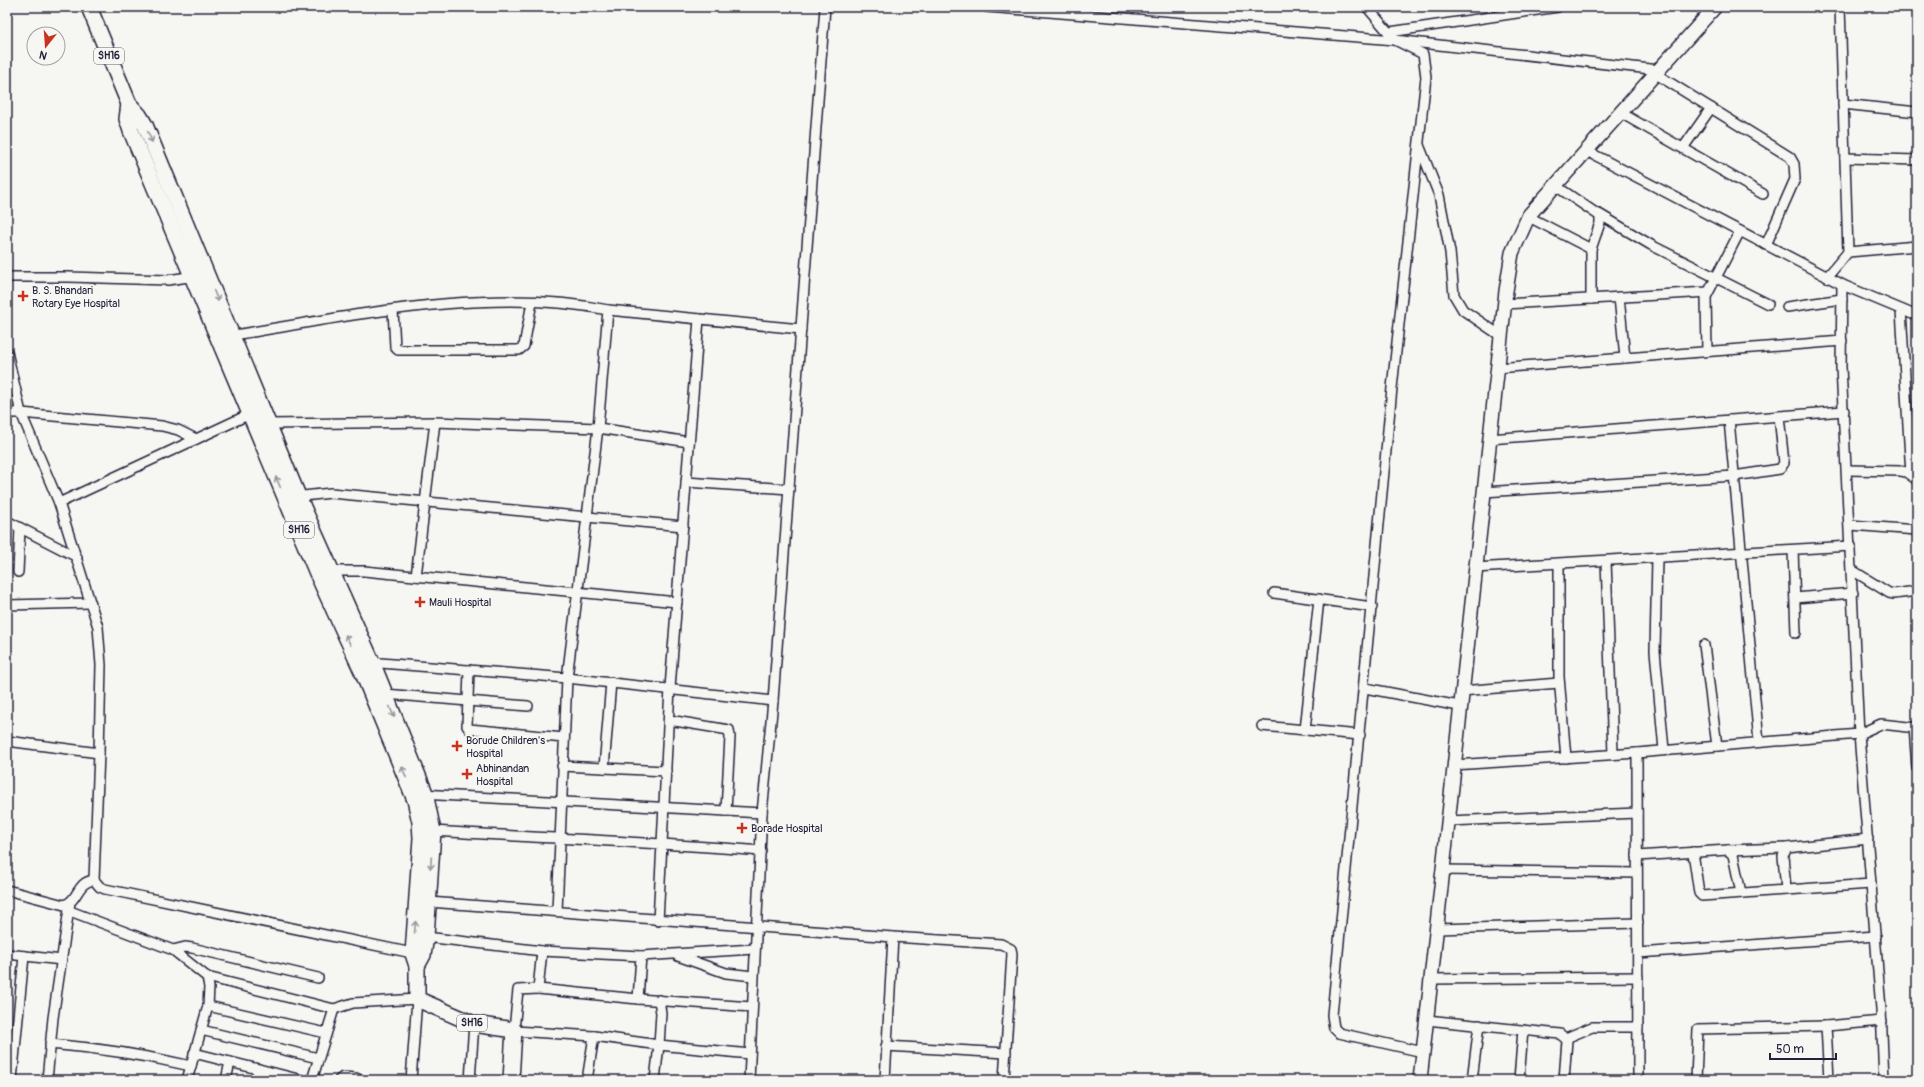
<svg xmlns="http://www.w3.org/2000/svg" width="1924" height="1087" font-family="Pangolin,sans-serif">
	<rect width="100%" height="100%" fill="#f6f6f2"/>
	<filter id="ink" filterUnits="userSpaceOnUse"><feTurbulence type="fractalNoise" baseFrequency=".025" numOctaves="2"/><feDisplacementMap in="SourceGraphic" scale="8" xChannelSelector="R" yChannelSelector="G"/><feConvolveMatrix kernelMatrix="1 2 1 2 8 2 1 2 1" color-interpolation-filters="sRGB"/></filter>
	<g filter="url(#ink)">
		<g fill="none" stroke-linecap="round" stroke-linejoin="round">
			<!-- street casing -->
			<g stroke="#22223b" stroke-width="12">
				<g id="street">
					<path d="M987,7l408,33 264,30"/>
					<path d="M1367,7l28,33 28,14 3,23 -34,311 -60,627 2,13 5,5 84,19"/>
					<path d="M1390,32l168,-25"/>
					<path d="M1656,74l134,83 4,7 1,15 -29,66"/>
					<path d="M1843,104l74,8"/>
					<path d="M1621,113l142,81"/>
					<path d="M1419,145l20,50 11,57 4,43 9,15 38,26"/>
					<path d="M1683,148l28,-40"/>
					<path d="M1587,151l258,135 72,30"/>
					<path d="M1845,158l72,2"/>
					<path d="M1556,186l44,30v7l-9,26v50"/>
					<path d="M1599,214l52,31 117,59"/>
					<path d="M1529,217l62,32"/>
					<path d="M1848,252l69,-6"/>
					<path d="M7,277h62l99,3 27,-4"/>
					<path d="M1827,277l21,-25 -8,-245"/>
					<path d="M1842,285l-1,82 18,367 22,-10 36,4"/>
					<path d="M1619,297l6,61"/>
					<path d="M1504,304l204,-12"/>
					<path d="M1787,307l55,-8"/>
					<path d="M393,310l2,37 3,3h121l5,-4 8,-44"/>
					<path d="M1901,310l10,165"/>
					<path d="M228,336c119,-19 260,-51 380,-26"/>
					<path d="M1707,351l-1,-54 34,-66"/>
					<path d="M7,352l14,61 38,90 39,124 3,38 -2,88 -5,127 6,7 5,2 312,65"/>
					<path d="M1497,368l345,-27"/>
					<path d="M7,413h14l141,13 16,4 18,9"/>
					<path d="M1729,420l30,322"/>
					<path d="M269,424l166,-2 163,6 91,14"/>
					<path d="M1489,439l355,-28"/>
					<path d="M1847,470l54,1 5,1 11,8"/>
					<path d="M686,482l103,7"/>
					<path d="M1483,492l251,-16 46,-7 4,-6 -5,-47"/>
					<path d="M294,497l37,-4 352,33"/>
					<path d="M59,503l191,-89"/>
					<path d="M7,521l70,36"/>
					<path d="M1850,525l67,5"/>
					<path d="M1793,550l3,83"/>
					<path d="M1657,558l-2,93 9,99"/>
					<path d="M1606,561l7,193"/>
					<path d="M1559,564v113l7,81"/>
					<path d="M1474,568l377,-22"/>
					<path d="M1852,570l37,23 5,1 23,-3"/>
					<path d="M328,571h36l313,31"/>
					<path d="M18,572l2,-44"/>
					<path d="M416,576l19,-154"/>
					<path d="M1274,593l98,14"/>
					<path d="M1795,598l58,-5"/>
					<path d="M7,605l84,-2"/>
					<path d="M1704,645l13,101"/>
					<path d="M368,662l199,16 206,23"/>
					<path d="M469,670l-2,56 2,3 95,9"/>
					<path d="M1365,688l94,18"/>
					<path d="M1461,691l98,-8"/>
					<path d="M385,694l143,12"/>
					<path d="M669,720l60,10 1,7 -4,74"/>
					<path d="M1262,726l98,9"/>
					<path d="M1914,727l3,41"/>
					<path d="M1305,730l14,-131"/>
					<path d="M7,741l92,12"/>
					<path d="M1637,753l1,327"/>
					<path d="M1453,765l184,-12 222,-19 22,275 3,71"/>
					<path d="M562,766l104,5"/>
					<path d="M604,768l7,-86"/>
					<path d="M421,794l341,19"/>
					<path d="M1448,821l189,-8"/>
					<path d="M433,831c109,7 218,11 328,20"/>
					<path d="M1728,850l59,-2"/>
					<path d="M1693,852l6,41 3,3 169,-12"/>
					<path d="M1637,856l91,-6 5,5 8,38"/>
					<path d="M1443,870l194,3"/>
					<path d="M7,890l57,15c15,-4 12,-23 30,-25"/>
					<path d="M1786,890l-3,-34 4,-8 81,-9"/>
					<path d="M429,902l464,35 -8,143"/>
					<path d="M70,911l103,39 34,27 2,10 -1,19 -21,74"/>
					<path d="M557,911l10,-233 31,-250 10,-118 193,19"/>
					<path d="M658,921l12,-233 29,-369"/>
					<path d="M1437,929l201,-6"/>
					<path d="M426,937l116,14 99,5 113,-7"/>
					<path d="M893,937l108,7 10,5 1,5 -8,126"/>
					<path d="M173,950l12,-3 7,1 126,30"/>
					<path d="M1638,953l238,-17"/>
					<path d="M7,954l55,6"/>
					<path d="M678,956l48,17 27,3"/>
					<path d="M207,977l127,32 19,-6 64,-4 -6,81"/>
					<path d="M1431,979l207,-2"/>
					<path d="M538,989l100,10 3,-43"/>
					<path d="M638,999l114,8"/>
					<path d="M659,1000l2,13 -2,32 91,9"/>
					<path d="M208,1006l118,27"/>
					<path d="M1427,1020l133,14 7,6 -3,40"/>
					<path d="M201,1030l117,28"/>
					<path d="M514,1030l4,-40 20,-1 4,-38"/>
					<path d="M515,1031l79,5 65,9 -4,35"/>
					<path d="M1566,1038l26,-11h46"/>
					<path d="M50,1044c48,4 94,11 141,22"/>
					<path d="M886,1046l120,7"/>
					<path d="M194,1053l108,27"/>
					<path d="M12,1080l12,-124"/>
					<path d="M47,1080l6,-62 17,-116"/>
					<path d="M226,1080l4,-18"/>
					<path d="M256,1080l3,-11"/>
					<path d="M312,1080l22,-71"/>
					<path d="M339,1080l4,-3 13,1 4,2"/>
					<path d="M470,1080l4,-56"/>
					<path d="M587,1080l7,-44"/>
					<path d="M749,1080l13,-267 11,-112 52,-694"/>
					<path d="M1472,1080l7,-55"/>
					<path d="M1519,1080l4,-50"/>
					<path d="M1696,1080l2,-51 128,-3"/>
					<path d="M1829,1080l-3,-54 56,-5"/>
				</g>
			</g>
			<!-- secondary casing -->
			<g stroke="#22223b" stroke-width="16">
				<path id="secondary" d="M1420,1080l86,-789 6,-38 17,-38 186,-208"/>
			</g>
			<!-- primary casing -->
			<g stroke="#22223b" stroke-width="18">
				<g id="primary">
					<path d="M89,7l40,97 10,11 6,10 153,371 74,166 53,131 8,38 -7,106 -3,18 -6,11"/>
					<path d="M129,104l-2,15 4,12 186,442 45,98 53,129 5,22 1,16 -8,116 4,12v33l57,25 40,6 -3,50"/>
				</g>
			</g>
			<!-- street -->
			<use href="#street" stroke="#f6f6f2" stroke-width="9"/>
			<!-- secondary -->
			<use href="#secondary" stroke="#f6f6f2" stroke-width="13"/>
			<!-- primary -->
			<use href="#primary" stroke="#f6f6f2" stroke-width="15"/>
		</g>
		<!-- one-way arrows -->
		<defs><path id="oneway-shaft" d="M-6 0H5M1.5-3L5.5 0L1.5 3" fill="none" stroke-width="1.6" stroke-linecap="round" stroke-linejoin="round"/></defs>
		<g stroke="#9797a0">
			<use href="#oneway-shaft" transform="translate(150 137) rotate(67)"/>
			<use href="#oneway-shaft" transform="translate(216 296) rotate(67)"/>
			<use href="#oneway-shaft" transform="translate(278 482) rotate(-113)"/>
			<use href="#oneway-shaft" transform="translate(348 640) rotate(-115)"/>
			<use href="#oneway-shaft" transform="translate(392 712) rotate(68)"/>
			<use href="#oneway-shaft" transform="translate(404 772) rotate(-112)"/>
			<use href="#oneway-shaft" transform="translate(431 863) rotate(93)"/>
			<use href="#oneway-shaft" transform="translate(415 927) rotate(-86)"/>
		</g>
	</g>
	<!-- markers -->
	<g fill="#c8321e" stroke="#f6f6f2" stroke-width="1.5">
		<path d="M21 290h4v4h4v4h-4v4h-4v-4h-4v-4h4z"/>
		<path d="M418 596h4v4h4v4h-4v4h-4v-4h-4v-4h4z"/>
		<path d="M455 740h4v4h4v4h-4v4h-4v-4h-4v-4h4z"/>
		<path d="M465 768h4v4h4v4h-4v4h-4v-4h-4v-4h4z"/>
		<path d="M740 822h4v4h4v4h-4v4h-4v-4h-4v-4h4z"/>
	</g>
	<g text-anchor="middle" dominant-baseline="central" stroke-width="4" stroke-linejoin="round" paint-order="stroke">
		<!-- shield labels -->
		<g fill="#f6f6f2" stroke="#626272" stroke-width="1">
			<rect x="94" y="48" width="30" height="16" rx="3"/>
			<rect x="284" y="522" width="30" height="16" rx="3"/>
			<rect x="457" y="1015" width="30" height="16" rx="3"/>
		</g>
		<g font-size="10" font-weight="bold" fill="#22223b">
			<text x="109" y="56">SH16</text>
			<text x="299" y="530">SH16</text>
			<text x="472" y="1023">SH16</text>
		</g>
		<!-- poi labels -->
		<g font-size="11" fill="#22223b" stroke="#f6f6f2" text-anchor="start">
			<text x="32" y="290">B. S. Bhandari<tspan x="32" dy="13">Rotary Eye Hospital</tspan></text>
			<text x="429" y="602">Mauli Hospital</text>
			<text x="466" y="740">Borude Children's<tspan x="466" dy="13">Hospital</tspan></text>
			<text x="476" y="768">Abhinandan<tspan x="476" dy="13">Hospital</tspan></text>
			<text x="751" y="828">Borade Hospital</text>
		</g>
	</g>
	<!-- margin -->
	<rect width="1924" height="1087" fill="none" stroke="#f6f6f2" stroke-width="24"/>
	<rect x="12" y="12" width="1900" height="1063" fill="none" stroke="#22223b" stroke-width="1.5" filter="url(#ink)"/>
	<!-- north arrow -->
	<g transform="translate(46 46) rotate(197)"><circle r="19" fill="#f6f6f2" stroke="#a1a1a9"/>
	<path d="M0-3L7 15L0 10L-7 15Z" fill="#c8321e"/>
	<text y="-6" font-size="11" font-weight="bold" text-anchor="middle" fill="#22223b">N</text>
	</g>
	<!-- scale -->
	<path d="M1770 1053v6h66v-6" fill="none" stroke="#22223b" stroke-width="2"/>
	<text x="1776" y="1053" font-size="12" fill="#22223b" stroke="#f6f6f2" stroke-width="3" paint-order="stroke">50 m</text>
</svg>
